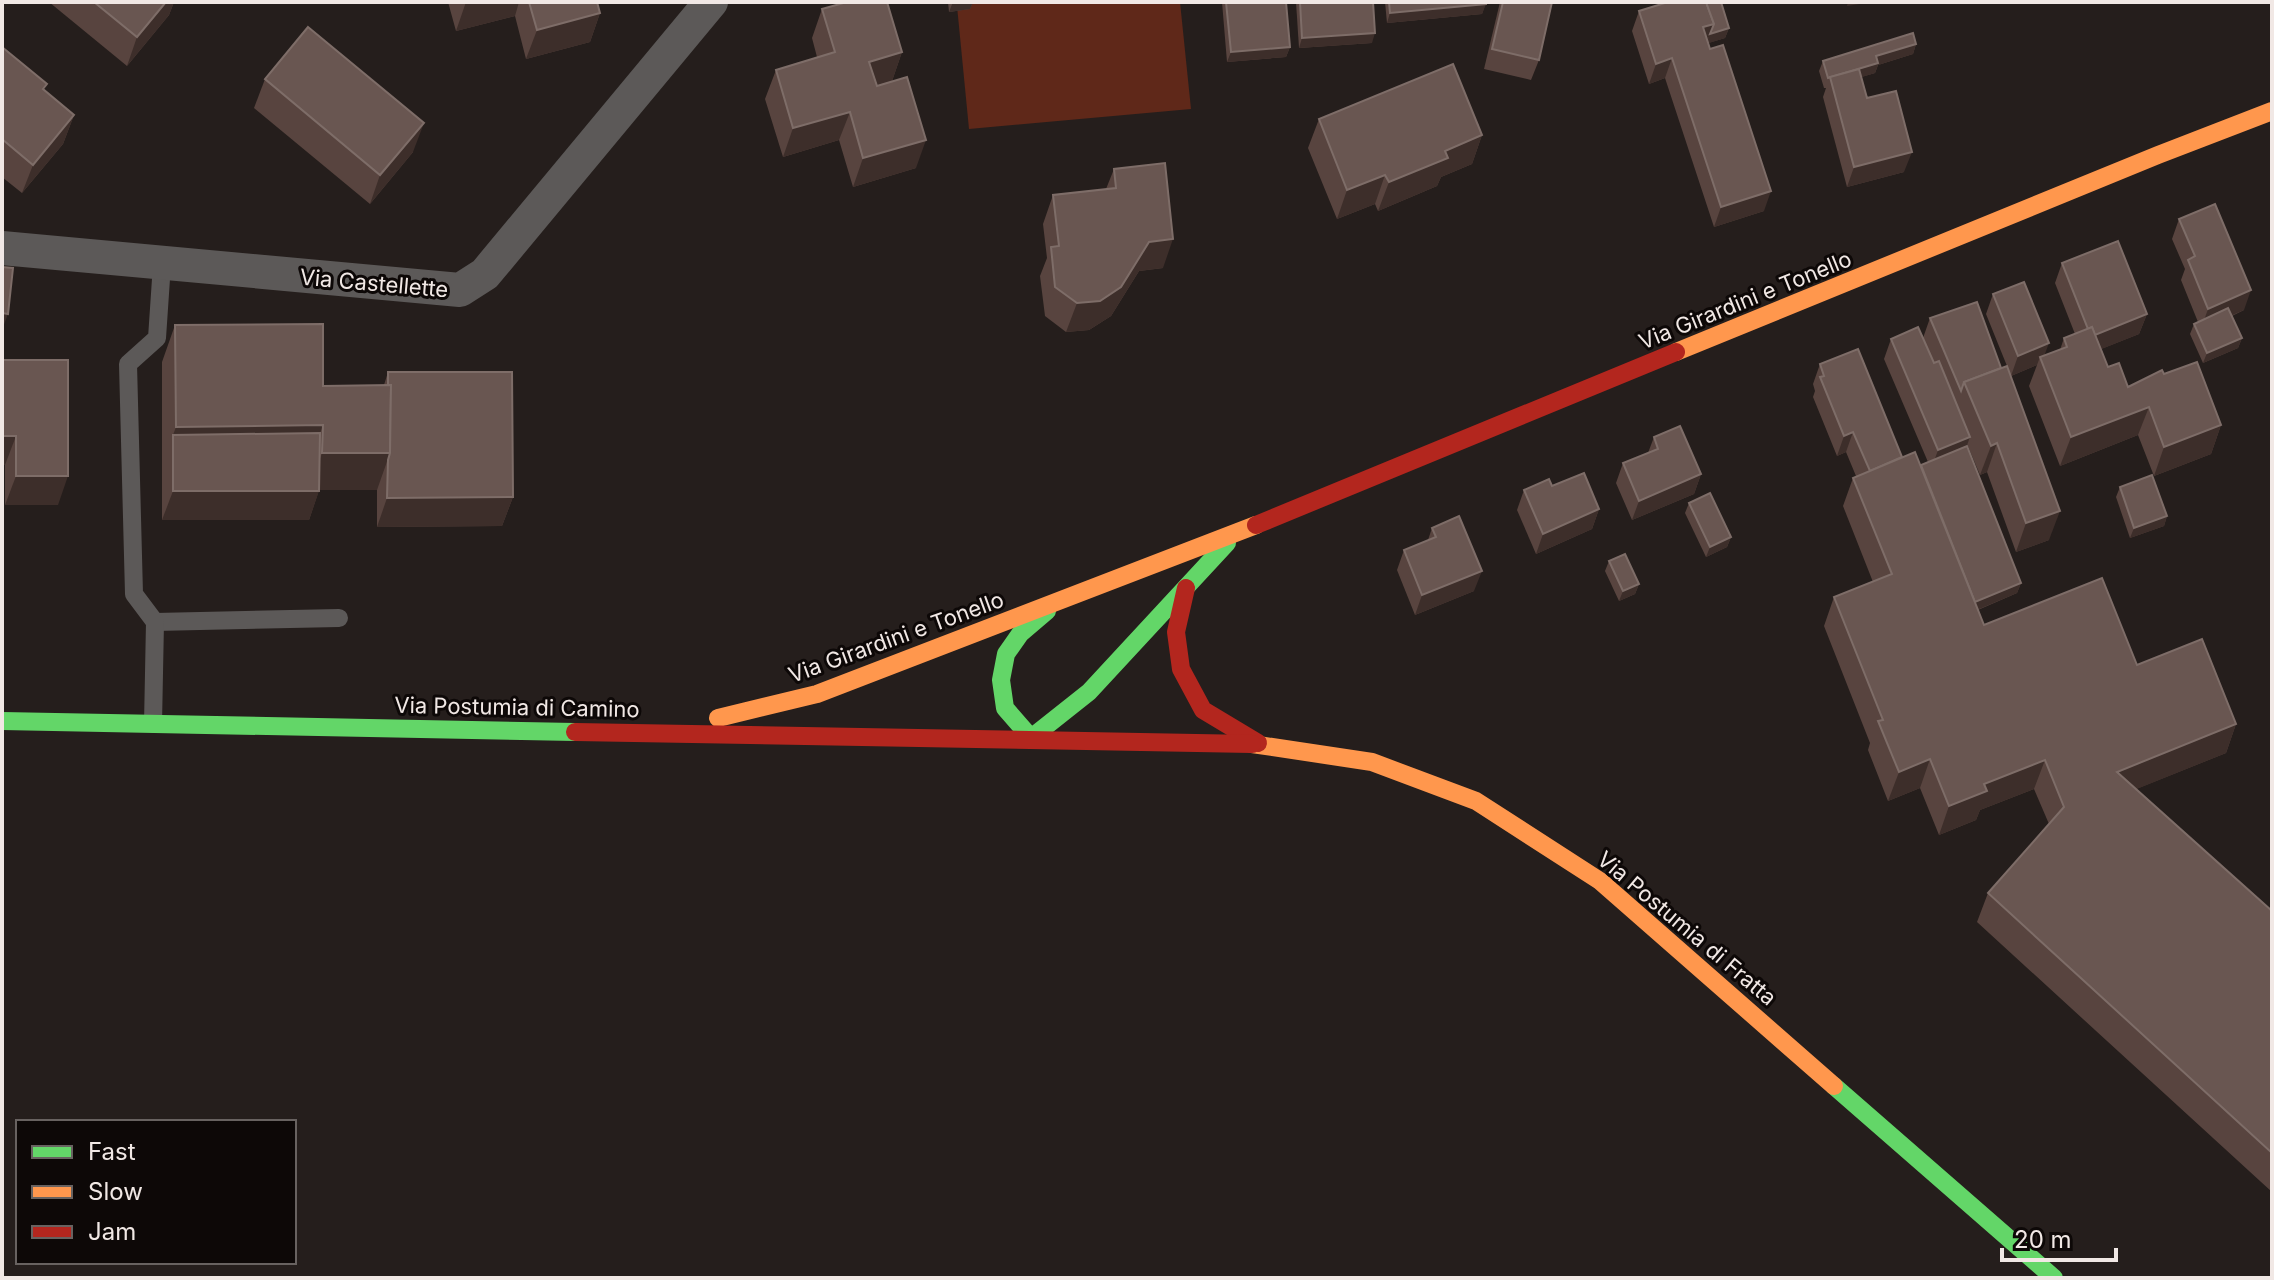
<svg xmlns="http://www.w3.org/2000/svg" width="2274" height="1280" font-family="Inter,sans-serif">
	<rect width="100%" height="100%" fill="#251e1c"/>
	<!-- green -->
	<path fill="#5f2819" d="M967,2h213l11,107 -222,20 -12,-123z"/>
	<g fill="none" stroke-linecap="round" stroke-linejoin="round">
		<!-- lane -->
		<g stroke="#5c5958" stroke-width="18">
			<path d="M155,622l184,-4"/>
			<path d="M153,724l2,-102 -21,-28 -6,-230 29,-26 5,-74"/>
		</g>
		<!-- street -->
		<path stroke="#5c5958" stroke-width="34" d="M2,248l458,42 25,-16 226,-272"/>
		<!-- fast -->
		<g stroke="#63d668" stroke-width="18">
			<path d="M2,721l573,11"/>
			<path d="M1031,738l58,-46 138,-149"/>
			<path d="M1031,738l-26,-30 -4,-28 5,-26 14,-20 27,-23"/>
			<path d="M1834,1086l220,192"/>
		</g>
		<!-- slow -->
		<g stroke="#ff974d" stroke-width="18">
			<path d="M1676,352l482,-197 114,-44"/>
			<path d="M718,718l99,-24 439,-169"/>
			<path d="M1252,744l120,18 104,39 124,80 234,205"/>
		</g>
		<!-- jam -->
		<g stroke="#b3261e" stroke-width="18">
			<path d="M1256,525l420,-173"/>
			<path d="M1186,588l-10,44 5,37 22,41 55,33"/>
			<path d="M575,732l677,12"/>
		</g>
	</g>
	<!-- wall -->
	<g fill="#58443f">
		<path d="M49,2h125l-5,13 -42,51z"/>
		<path d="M448,2h149l3,11 -10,29 -64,17 -11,-43 -59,15z"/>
		<path d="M948,2h25l-3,7 -21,3z"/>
		<path d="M1222,2h64l4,45 -4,10 -59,5z"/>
		<path d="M1296,2h77l-1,41 -73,5z"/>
		<path d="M1385,2h101l-4,12 -95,9z"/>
		<path d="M1500,2h52l-13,58 -8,20 -47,-11z"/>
		<path d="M822,9l80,43 -10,29 24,87 -63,19 -14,-47 -56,17 -18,-58 11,-29 41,-13 -5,-19z"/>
		<path d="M1639,11l90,17 -4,10 -17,5 56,168 -50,16 -49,-149 -16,6 -17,-53z"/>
		<path d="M1916,44l-3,10 -35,11 -3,8 -14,4 6,21 37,74 -57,15 -24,-90 3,-9h-2l-5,-17 4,-10z"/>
		<path d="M2,47l43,44 29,24 -11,29 -41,49 -20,-16z"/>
		<path d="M265,79l148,73 -43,52 -116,-96z"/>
		<path d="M1319,119l163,16 -10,29 -31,13 -4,9 -59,25 -3,-7 -38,15 -29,-71z"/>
		<path d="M1114,169l49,99 -24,3 -28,45 -22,14 -23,2 -21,-16 -5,-40 7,-18 -4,-34 10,-29 53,-6z"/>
		<path d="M2179,219l65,91 -12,6 10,22 -4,10 -35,15 -13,-29 4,-10 4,-2 -17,-42 4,-11 -13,-30z"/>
		<path d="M2062,263l85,51 -8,20 -38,15 7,18 20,20 36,-13 57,51 -10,29 -57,22 -16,-41 -78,31 -31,-80 8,-21 -26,11 38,164 -33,12 -29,-80 -7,3 -13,-31v2l54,137 -4,10 -39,17 6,15 153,40 99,59 -10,29 -90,36 136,122v281l-295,-270 11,-29 61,-69 -15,-35 -54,21 -4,10 -37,15 -19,-47 -32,13 -20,-51 2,-7 -46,-117 10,-29 39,-15 -30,-76 10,-28 3,-2 -10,-24 -9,4 -24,-59 2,-6 -2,-7 7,-20 82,93 19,8 7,-3 -44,-103 7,-20 32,-1 7,-20 71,50 6,-2 -21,-52 7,-20 51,62 16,-6 4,-12 11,-4 -20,-51z"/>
		<path d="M175,325l148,61 61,-1 4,-13 125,125 -11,29 -125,1v-38l-58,1 -10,30h-147v-158z"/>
		<path d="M2,360l56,145h-53v-40h-3z"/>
		<path d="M1654,437l47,37 -7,20 -62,26 -16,-37 7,-20 25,-10z"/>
		<path d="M1552,486l47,23 -7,20 -56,25 -19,-44 7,-20z"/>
		<path d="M2120,487l47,29 -3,10 -34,12 -14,-41z"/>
		<path d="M1689,503l42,34 -4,10 -21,10 -21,-44z"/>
		<path d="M1432,528l42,63 -59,24 -18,-45 7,-20 24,-10z"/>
		<path d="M1609,561l30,23 -4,10 -16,7 -14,-30z"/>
	</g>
	<!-- shaded-wall -->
	<g fill="#3d2e2a">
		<path d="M166,2h8l-5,13 -42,51 10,-29z"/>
		<path d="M466,2h53l-4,14 -59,15z"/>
		<path d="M953,2h20l-3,7 -21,3z"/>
		<path d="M1848,2h24l-25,4z"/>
		<path d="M1486,4l-4,10 -95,9 3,-10z"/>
		<path d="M600,13l-10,29 -64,17 11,-29z"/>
		<path d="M1714,24l-8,20 -3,-17z"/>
		<path d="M1729,28l-4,10 -19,6 4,-10z"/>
		<path d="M1375,33l-3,10 -73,5 3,-10z"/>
		<path d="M1916,44l-3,10 -35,11 -3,8 -42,13 43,-30z"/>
		<path d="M1290,47l-4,10 -59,5 4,-10z"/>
		<path d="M902,52l-10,29 -33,10 10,-29z"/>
		<path d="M1672,58l-7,20 -16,6 7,-20z"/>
		<path d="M850,112l-11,28 -56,17 10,-29z"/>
		<path d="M74,115l-11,29 -41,49 11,-28z"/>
		<path d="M424,123l-11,29 -43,52 10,-29z"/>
		<path d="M1482,135l-10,29 -31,13 -4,9 -59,25 11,-29 56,-31z"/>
		<path d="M926,140l-10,28 -63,19 10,-29z"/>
		<path d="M1912,152l-8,20 -57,15 7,-20z"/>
		<path d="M1385,175l-10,29 -38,15 10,-29z"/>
		<path d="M1771,191l-7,20 -50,16 7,-20z"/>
		<path d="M1173,239l-10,29 -24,3 -28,45 -22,14 -23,2 11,-29 72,-61z"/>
		<path d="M2251,290l-7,20 -43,19 7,-20z"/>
		<path d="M2,313l6,1 -6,16z"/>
		<path d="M2147,314l-8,20 -55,22 7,-20z"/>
		<path d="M2242,338l-4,10 -35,15 4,-10z"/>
		<path d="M2049,343l-7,19 -2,-5 -3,8 -26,11 7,-20z"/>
		<path d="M2149,407l-11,28 -78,31 11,-29z"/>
		<path d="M323,425l-13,37 -137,-27 3,-8z"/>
		<path d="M2221,425l-10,29 -57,22 10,-29z"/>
		<path d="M1853,432l-7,20 -9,4 7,-20z"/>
		<path d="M2,436h14l-11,29h-3z"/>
		<path d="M1970,437l-7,19 -32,14 7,-20z"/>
		<path d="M1997,443l-10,29 -7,3 11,-29z"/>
		<path d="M322,453h68l-13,37h-68z"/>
		<path d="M1701,474l-7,20 -62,26 7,-19z"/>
		<path d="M16,476h52l-10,29h-53z"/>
		<path d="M173,491h146l-10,29h-147z"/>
		<path d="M513,497l-11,29 -125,1 10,-29z"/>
		<path d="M1599,509l-7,20 -56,25 7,-20z"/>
		<path d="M2060,511l-11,29 -33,12 10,-29z"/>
		<path d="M2167,516l-3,10 -34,12 4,-10z"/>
		<path d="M1731,537l-4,10 -21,10 4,-10z"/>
		<path d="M1482,571l-8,20 -59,24 7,-20z"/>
		<path d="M2021,583l-4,10 -59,25 4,-10z"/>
		<path d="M1639,584l-4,10 -16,7 4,-10z"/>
		<path d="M2236,724l-10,29 -119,48 10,-29z"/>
		<path d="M1930,759l-10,29 -32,13 11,-29z"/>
		<path d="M2045,760l-11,29 -54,21 -4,10 -37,15 10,-29 35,-22z"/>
	</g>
	<!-- building -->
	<g fill="#695651" stroke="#7e6d68" stroke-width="2">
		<path d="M94,2h72l-29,35z"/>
		<path d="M529,2h68l3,11 -63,17z"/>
		<path d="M847,2h40l15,50 -33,10 8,24 30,-9 19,63 -63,18 -13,-46 -57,16 -17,-58 59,-18 -13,-43z"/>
		<path d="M1226,2h60l4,45 -59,5z"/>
		<path d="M1300,2h73l2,31 -73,5z"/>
		<path d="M1389,2h97v2l-96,9z"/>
		<path d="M1503,2h49l-13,58 -47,-11z"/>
		<path d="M1668,2h38l8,22 -11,3 7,22 13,-4 48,146 -50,16 -49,-149 -16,6 -17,-53z"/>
		<path d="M1706,2h15l8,26 -19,6 4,-10z"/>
		<path d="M308,27l116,96 -44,52 -115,-96z"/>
		<path d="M1913,33l3,11 -40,12 2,7 -50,15 -5,-17z"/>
		<path d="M2,47l45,37 -4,5 31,26 -41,50 -31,-26z"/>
		<path d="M1453,64l29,71 -37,16 3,7 -59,24 -4,-7 -38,15 -28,-71z"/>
		<path d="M1859,69l8,29 29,-7 16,61 -58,15 -24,-90z"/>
		<path d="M1165,163l8,76 -24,3 -28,45 -21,14 -23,2 -22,-16 -4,-40 8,-1 -6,-51 63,-7 -2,-19z"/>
		<path d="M2215,204l36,86 -43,19 -20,-49 7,-4 -16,-37z"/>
		<path d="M2118,241l29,73 -52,21 -3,-8 -4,2 -26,-66z"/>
		<path d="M2,267l11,1 -5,46 -6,-1z"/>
		<path d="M2024,282l25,61 -31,13 -25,-62z"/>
		<path d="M1977,302l24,66 -37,14 -3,9 -31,-73z"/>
		<path d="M2228,308l14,30 -35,15 -13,-29z"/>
		<path d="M323,324v62l68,-1 -1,68h-68l1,-28 -147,2 -1,-102z"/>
		<path d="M1918,327l16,36 5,-2 31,76 -32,13 -47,-111z"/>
		<path d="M2092,327l16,40 11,-4 9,24 34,-17 2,4 33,-12 24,63 -57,22 -15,-40 -78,30 -31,-80 27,-10 -3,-9z"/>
		<path d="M1858,349l44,108 -32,14 -17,-39 -9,4 -24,-59 4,-1 -4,-12z"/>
		<path d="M2,360h66v116h-52v-40h-14z"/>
		<path d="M2007,366l53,145 -34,12 -29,-80 -6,3 -27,-64z"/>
		<path d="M388,372h124l1,125 -126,1 1,-38 2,-7 1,-68h-3z"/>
		<path d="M1680,426l21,48 -62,27 -16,-38 35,-14 -4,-12z"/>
		<path d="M320,433l-1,58h-146v-56z"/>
		<path d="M1967,446l54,137 -46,19 -54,-137z"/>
		<path d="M1915,452l69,173 118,-47 35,87 65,-26 34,85 -119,48 155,139v242l-284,-260 76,-86 -19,-47 -61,24 3,7 -38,15 -19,-47 -31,13 -21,-51 5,-1 -49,-123 58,-23 -39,-96z"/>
		<path d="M1584,473l15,36 -56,25 -19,-44 25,-11 3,7z"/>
		<path d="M2152,475l15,41 -33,12 -14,-41z"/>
		<path d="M1710,493l21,44 -21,10 -21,-44z"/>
		<path d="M1459,516l23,55 -60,24 -18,-45 32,-13 -4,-9z"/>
		<path d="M1625,554l14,30 -16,7 -14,-30z"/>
	</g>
	<g text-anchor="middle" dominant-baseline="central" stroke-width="6" stroke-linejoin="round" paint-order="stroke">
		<!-- street labels -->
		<g font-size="22" fill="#f1e8e5" stroke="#0d0807">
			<text transform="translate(374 283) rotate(5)">Via Castellette</text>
			<text transform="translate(1745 300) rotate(-22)">Via Girardini e Tonello</text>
			<text transform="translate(896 637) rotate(-20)">Via Girardini e Tonello</text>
			<text transform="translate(517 707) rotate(1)">Via Postumia di Camino</text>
			<text transform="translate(1687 928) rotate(40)">Via Postumia di Fratta</text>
		</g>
	</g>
	<!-- border -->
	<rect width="2274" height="1280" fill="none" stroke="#f1e8e5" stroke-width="8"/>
	<!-- legend -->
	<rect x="16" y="1120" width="280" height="144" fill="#0d0807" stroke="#686260" stroke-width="2"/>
	<rect x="32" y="1146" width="40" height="12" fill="#63d668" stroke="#686260" stroke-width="2"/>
	<text x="88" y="1160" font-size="24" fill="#f1e8e5">Fast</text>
	<rect x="32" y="1186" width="40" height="12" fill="#ff974d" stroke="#686260" stroke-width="2"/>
	<text x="88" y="1200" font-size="24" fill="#f1e8e5">Slow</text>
	<rect x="32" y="1226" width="40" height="12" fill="#b3261e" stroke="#686260" stroke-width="2"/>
	<text x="88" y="1240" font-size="24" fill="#f1e8e5">Jam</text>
	<!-- scale -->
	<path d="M2002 1248v12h114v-12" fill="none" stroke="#f1e8e5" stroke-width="4"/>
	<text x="2014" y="1248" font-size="24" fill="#f1e8e5" stroke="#0d0807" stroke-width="6" paint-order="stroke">20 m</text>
</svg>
